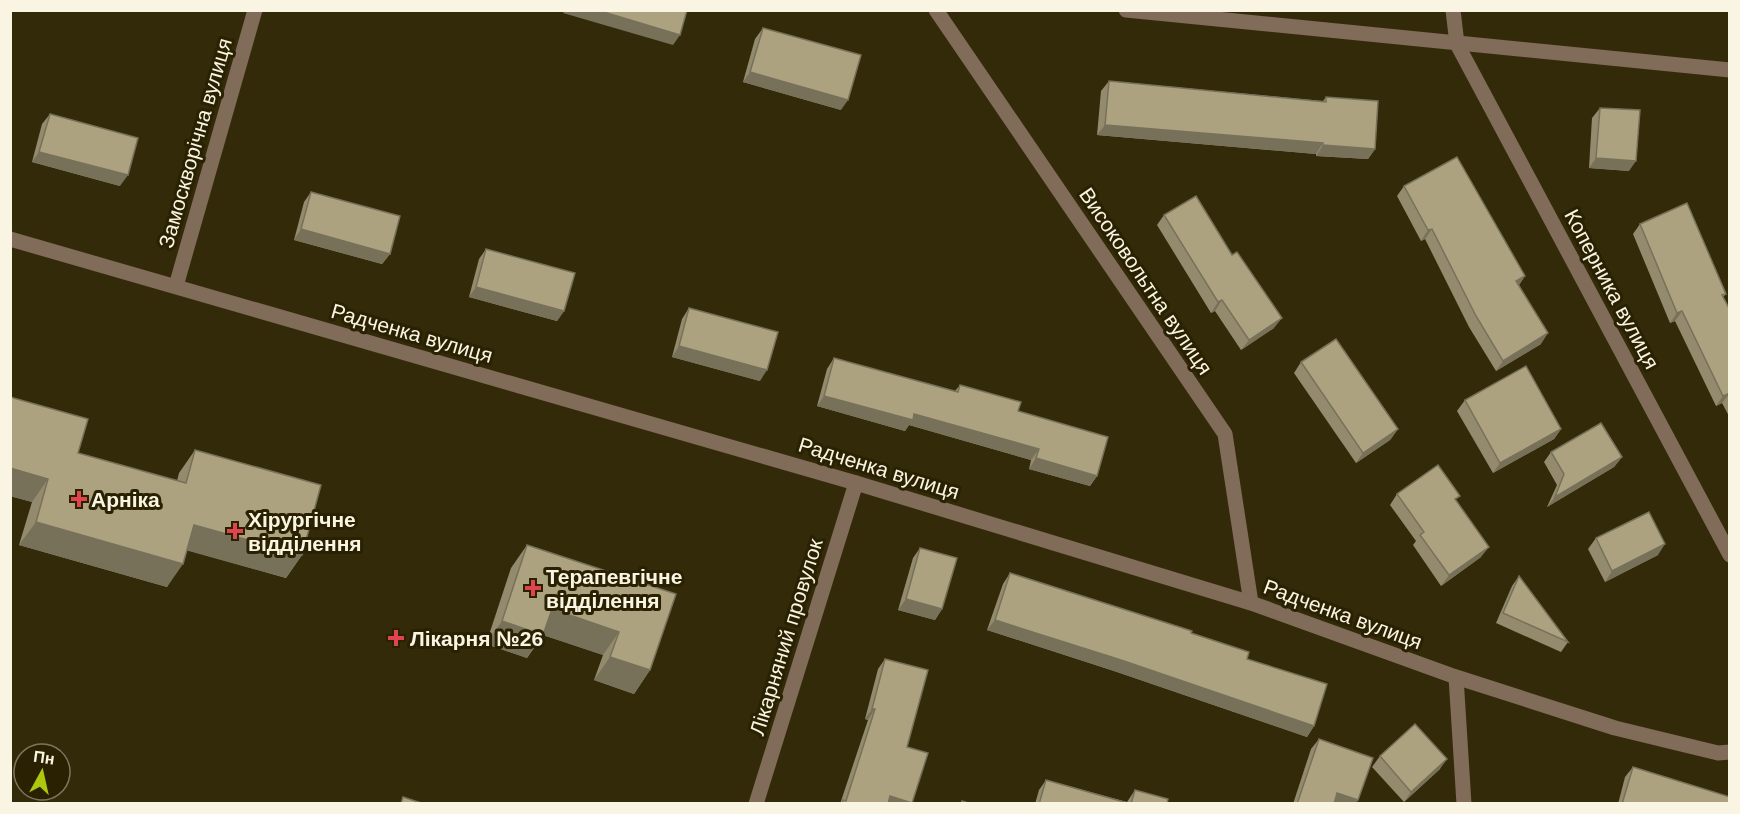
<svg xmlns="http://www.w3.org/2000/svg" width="1740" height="814" font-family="Arial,sans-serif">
	<rect width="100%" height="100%" fill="#332a0a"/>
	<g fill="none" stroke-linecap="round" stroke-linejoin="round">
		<!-- minor -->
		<g stroke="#816b59" stroke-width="15">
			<path d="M936,10l289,424 26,169"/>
			<path d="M1126,10l604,60"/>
			<path d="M1453,10l4,34 273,511"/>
			<path d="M10,239l846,244 395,120 205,74 159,51 103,25 12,-1"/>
			<path d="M176,286l79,-276"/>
			<path d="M1456,677l8,127"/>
			<path d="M756,804l100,-321"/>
		</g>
	</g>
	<!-- wall -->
	<g fill="#948b6e">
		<path d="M763,28l78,82 -98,-28 12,-43z"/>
		<path d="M1109,81l214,20 3,-4 49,52 -7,10 -52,-3v-2l-219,-19 4,-44z"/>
		<path d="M1600,108l29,63 -40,-3 3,-50z"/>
		<path d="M50,114l70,72 -88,-24 10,-38z"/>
		<path d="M1404,186l121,90 -6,9 22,59 -45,27 -27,-44 -44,-88 -4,2 -24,-45z"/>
		<path d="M311,192l79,62 -8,10 -88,-24 10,-38z"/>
		<path d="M1164,215l68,40 42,73 -33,22 -26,-39 -4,2 -54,-88z"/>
		<path d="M1640,224l86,70 -3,3 7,13v108l-8,-15 -6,3 -41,-85 -5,2 -37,-89z"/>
		<path d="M486,249l78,62 -7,10 -88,-24 10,-38z"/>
		<path d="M689,308l71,73 -88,-24 10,-38z"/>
		<path d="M834,358l121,33 5,-6 58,26 79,65 -7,10 -61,-17 2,-9 -122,-35 -4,6 -88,-25 10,-37z"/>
		<path d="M1301,362l97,67 -8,11 -34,23 -62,-90z"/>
		<path d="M1465,400l96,29 -7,10 -61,34 -36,-62z"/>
		<path d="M195,450l107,105 -16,23 -99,-28 -20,37 -148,-42 13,-43 -22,-6 68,-43 99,28 2,-8z"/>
		<path d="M1551,452l71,5 -8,10 -67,40 10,-22 -13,-23z"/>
		<path d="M1397,494l60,7 24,56 -40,29 -28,-41 3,-4 -26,-36z"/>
		<path d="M1596,538l62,17 -53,27 -17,-33z"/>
		<path d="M527,545l149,49 -26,76 -16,24 -40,-14 9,-25 -60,-20 -16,23 -41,-14 25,-76z"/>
		<path d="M920,548l22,61 -7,11 -37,-10 15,-52z"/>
		<path d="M1010,573l181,60 56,26 67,67 -7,11 -193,-66 -127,-41 16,-46z"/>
		<path d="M1519,576l49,66 -7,10 -65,-29 16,-37z"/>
		<path d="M885,659l22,88 5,56v1h-72l28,-84 -3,-1 13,-50z"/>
		<path d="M1319,739l37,65h-63l18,-55z"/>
		<path d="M1380,756l60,13 -36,33 -32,-35z"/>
		<path d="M1633,767l97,37h-112l7,-27z"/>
		<path d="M1046,780l81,22 8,-12 32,14h-132l4,-14z"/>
	</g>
	<!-- shaded-wall -->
	<g fill="#78715a">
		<path d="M565,10h32l83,25 -7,10 -110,-32z"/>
		<path d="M750,72l98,28 -7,10 -98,-28z"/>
		<path d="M1105,125l218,18 -7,11 -219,-19z"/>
		<path d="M1323,145l52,4 -7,10 -52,-3z"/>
		<path d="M39,152l89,23 -8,11 -88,-24z"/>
		<path d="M1596,158l40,3 -7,10 -40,-3z"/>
		<path d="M301,229l89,25 -8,10 -88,-24z"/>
		<path d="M1432,229l-7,10 -4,2 7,-11z"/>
		<path d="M1525,276l-8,11 -1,-6z"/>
		<path d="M476,287l88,24 -7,10 -88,-24z"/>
		<path d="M1222,300l-7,11 -4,2 7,-11z"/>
		<path d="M1682,311l-7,10 -5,2 7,-10z"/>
		<path d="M1282,318l-8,10 -33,22 8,-10z"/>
		<path d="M1548,333l-7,11 -45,27 7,-10z"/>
		<path d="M679,346l88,24 -7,11 -88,-24z"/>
		<path d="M1730,393l-8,10 -6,3 7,-10z"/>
		<path d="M824,396l90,18 125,35 -8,11 -122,-35 -4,6 -88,-25z"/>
		<path d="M1398,429l-8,11 -34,23 7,-10z"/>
		<path d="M1561,429l-7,10 -61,34 7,-10z"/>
		<path d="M1622,457l-8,10 -67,40 8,-10z"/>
		<path d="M1036,458l61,18 -7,10 -61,-17z"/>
		<path d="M10,468l38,11 -16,23 -22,-6z"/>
		<path d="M36,522l147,42 -16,23 -148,-42z"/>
		<path d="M194,525l108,30 -16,23 -108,-30z"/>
		<path d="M1665,544l-7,11 -53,27 7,-11z"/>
		<path d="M1489,547l-8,10 -40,29 8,-11z"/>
		<path d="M906,599l36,10 -7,11 -37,-10z"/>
		<path d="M552,609l67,23 -16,23 -60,-20 -16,23 -41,-14 16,-23z"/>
		<path d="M995,620l126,40 193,66 -7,11 -193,-66 -127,-41z"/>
		<path d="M610,657l40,13 -16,24 -40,-14z"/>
		<path d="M872,709h3l-7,11 -3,-1z"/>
		<path d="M1447,759l-7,10 -36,33 7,-10z"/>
		<path d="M1337,793l21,7 -2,4h-25z"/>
		<path d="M890,796l22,7v1h-28z"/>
	</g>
	<!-- building -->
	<g fill="#aca280" stroke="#78715a" stroke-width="1.5">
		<path d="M597,10h90l-7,25z"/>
		<path d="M763,28l98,27 -13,45 -98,-28z"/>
		<path d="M1109,81l217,21v-5l52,4 -3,48 -52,-4v-2l-218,-18z"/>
		<path d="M1600,108l40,2 -4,51 -40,-3z"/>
		<path d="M50,114l88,24 -10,37 -89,-23z"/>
		<path d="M1457,157l68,119 -9,5 32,52 -45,28 -27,-45 -44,-87 -4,1 -24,-44z"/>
		<path d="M311,192l89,24 -10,38 -89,-25z"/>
		<path d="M1196,196l36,59 5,-3 45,66 -33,22 -27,-40 -4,2 -54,-87z"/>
		<path d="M1687,203l39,91 -4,1 8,15v83l-7,3 -41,-85 -5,2 -37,-89z"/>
		<path d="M486,249l89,24 -11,38 -88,-24z"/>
		<path d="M689,308l89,24 -11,38 -88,-24z"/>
		<path d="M1336,339l62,90 -35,24 -62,-91z"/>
		<path d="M834,358l124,34 2,-7 61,17 -3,9 90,26 -11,39 -61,-18 3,-9 -125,-35 -1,6 -89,-24z"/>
		<path d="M1526,366l35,63 -61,34 -35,-63z"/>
		<path d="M10,397l78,22 -10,34 108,30 9,-33 126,35 -19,70 -108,-30 -11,39 -147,-42 12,-43 -38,-11z"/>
		<path d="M1601,423l21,34 -67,40 9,-23 -13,-22z"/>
		<path d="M1438,465l22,31 -5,3 34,48 -40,28 -29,-40 4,-3 -27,-38z"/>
		<path d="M1649,512l16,32 -53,27 -16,-33z"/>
		<path d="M527,545l149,49 -26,76 -40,-13 9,-25 -67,-23 -9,26 -41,-14z"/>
		<path d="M920,548l37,10 -15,51 -36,-10z"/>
		<path d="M1010,573l182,58 -1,2 58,19 -2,7 80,25 -13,42 -193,-66 -126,-40z"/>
		<path d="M1519,576l49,66 -65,-29z"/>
		<path d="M885,659l43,11 -21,77 21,6 -16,50 -22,-7 -2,8h-46l1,-4 3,1 29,-92h-3z"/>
		<path d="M1415,724l32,35 -36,33 -31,-36z"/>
		<path d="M1319,739l54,19 -15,42 -21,-7 -3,11h-37z"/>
		<path d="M1633,767l97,30v7h-108z"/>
		<path d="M1046,780l85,24h-92z"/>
		<path d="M1135,790l33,9 -1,5h-36z"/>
		<path d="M403,797l21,7h-23z"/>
		<path d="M962,801l9,3h-10z"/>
	</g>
	<!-- markers -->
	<g fill="#e0444e" stroke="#292102" stroke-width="2">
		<path d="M76 490h6v6h6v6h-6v6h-6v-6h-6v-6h6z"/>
		<path d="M232 522h6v6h6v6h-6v6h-6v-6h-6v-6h6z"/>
		<path d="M530 579h6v6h6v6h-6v6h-6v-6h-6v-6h6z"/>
		<path d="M393 629h6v6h6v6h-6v6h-6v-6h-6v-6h6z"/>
	</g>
	<g text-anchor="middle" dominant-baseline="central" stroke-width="6" stroke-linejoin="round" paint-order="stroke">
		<!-- street labels -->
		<g font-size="21" fill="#faf5e2" stroke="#292102">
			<text transform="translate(195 143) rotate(-74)">Замоскворічна вулиця</text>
			<text transform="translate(1146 281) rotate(56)">Високовольтна вулиця</text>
			<text transform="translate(1612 289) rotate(62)">Коперника вулиця</text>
			<text transform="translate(412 333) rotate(16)">Радченка вулиця</text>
			<text transform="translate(879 468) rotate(17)">Радченка вулиця</text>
			<text transform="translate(1343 614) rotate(20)">Радченка вулиця</text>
			<text transform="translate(786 637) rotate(-73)">Лікарняний провулок</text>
		</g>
		<!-- poi labels -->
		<g font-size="21" font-weight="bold" fill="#faf5e2" stroke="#292102" text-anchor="start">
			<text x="91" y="499">Арніка</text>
			<text x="248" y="519">Хірургічне<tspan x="248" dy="24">відділення</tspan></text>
			<text x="546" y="576">Терапевгічне<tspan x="546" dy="24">відділення</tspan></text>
			<text x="410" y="638">Лікарня №26</text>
		</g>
	</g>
	<!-- border -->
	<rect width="1740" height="814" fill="none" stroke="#faf5e2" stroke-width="24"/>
	<!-- north arrow -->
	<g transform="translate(42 772) rotate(8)"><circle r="28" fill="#292102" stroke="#7d765c" stroke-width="1.5"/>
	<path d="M0-4.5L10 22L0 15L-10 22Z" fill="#adc60e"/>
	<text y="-9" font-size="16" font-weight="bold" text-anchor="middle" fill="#faf5e2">Пн</text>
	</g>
</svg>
